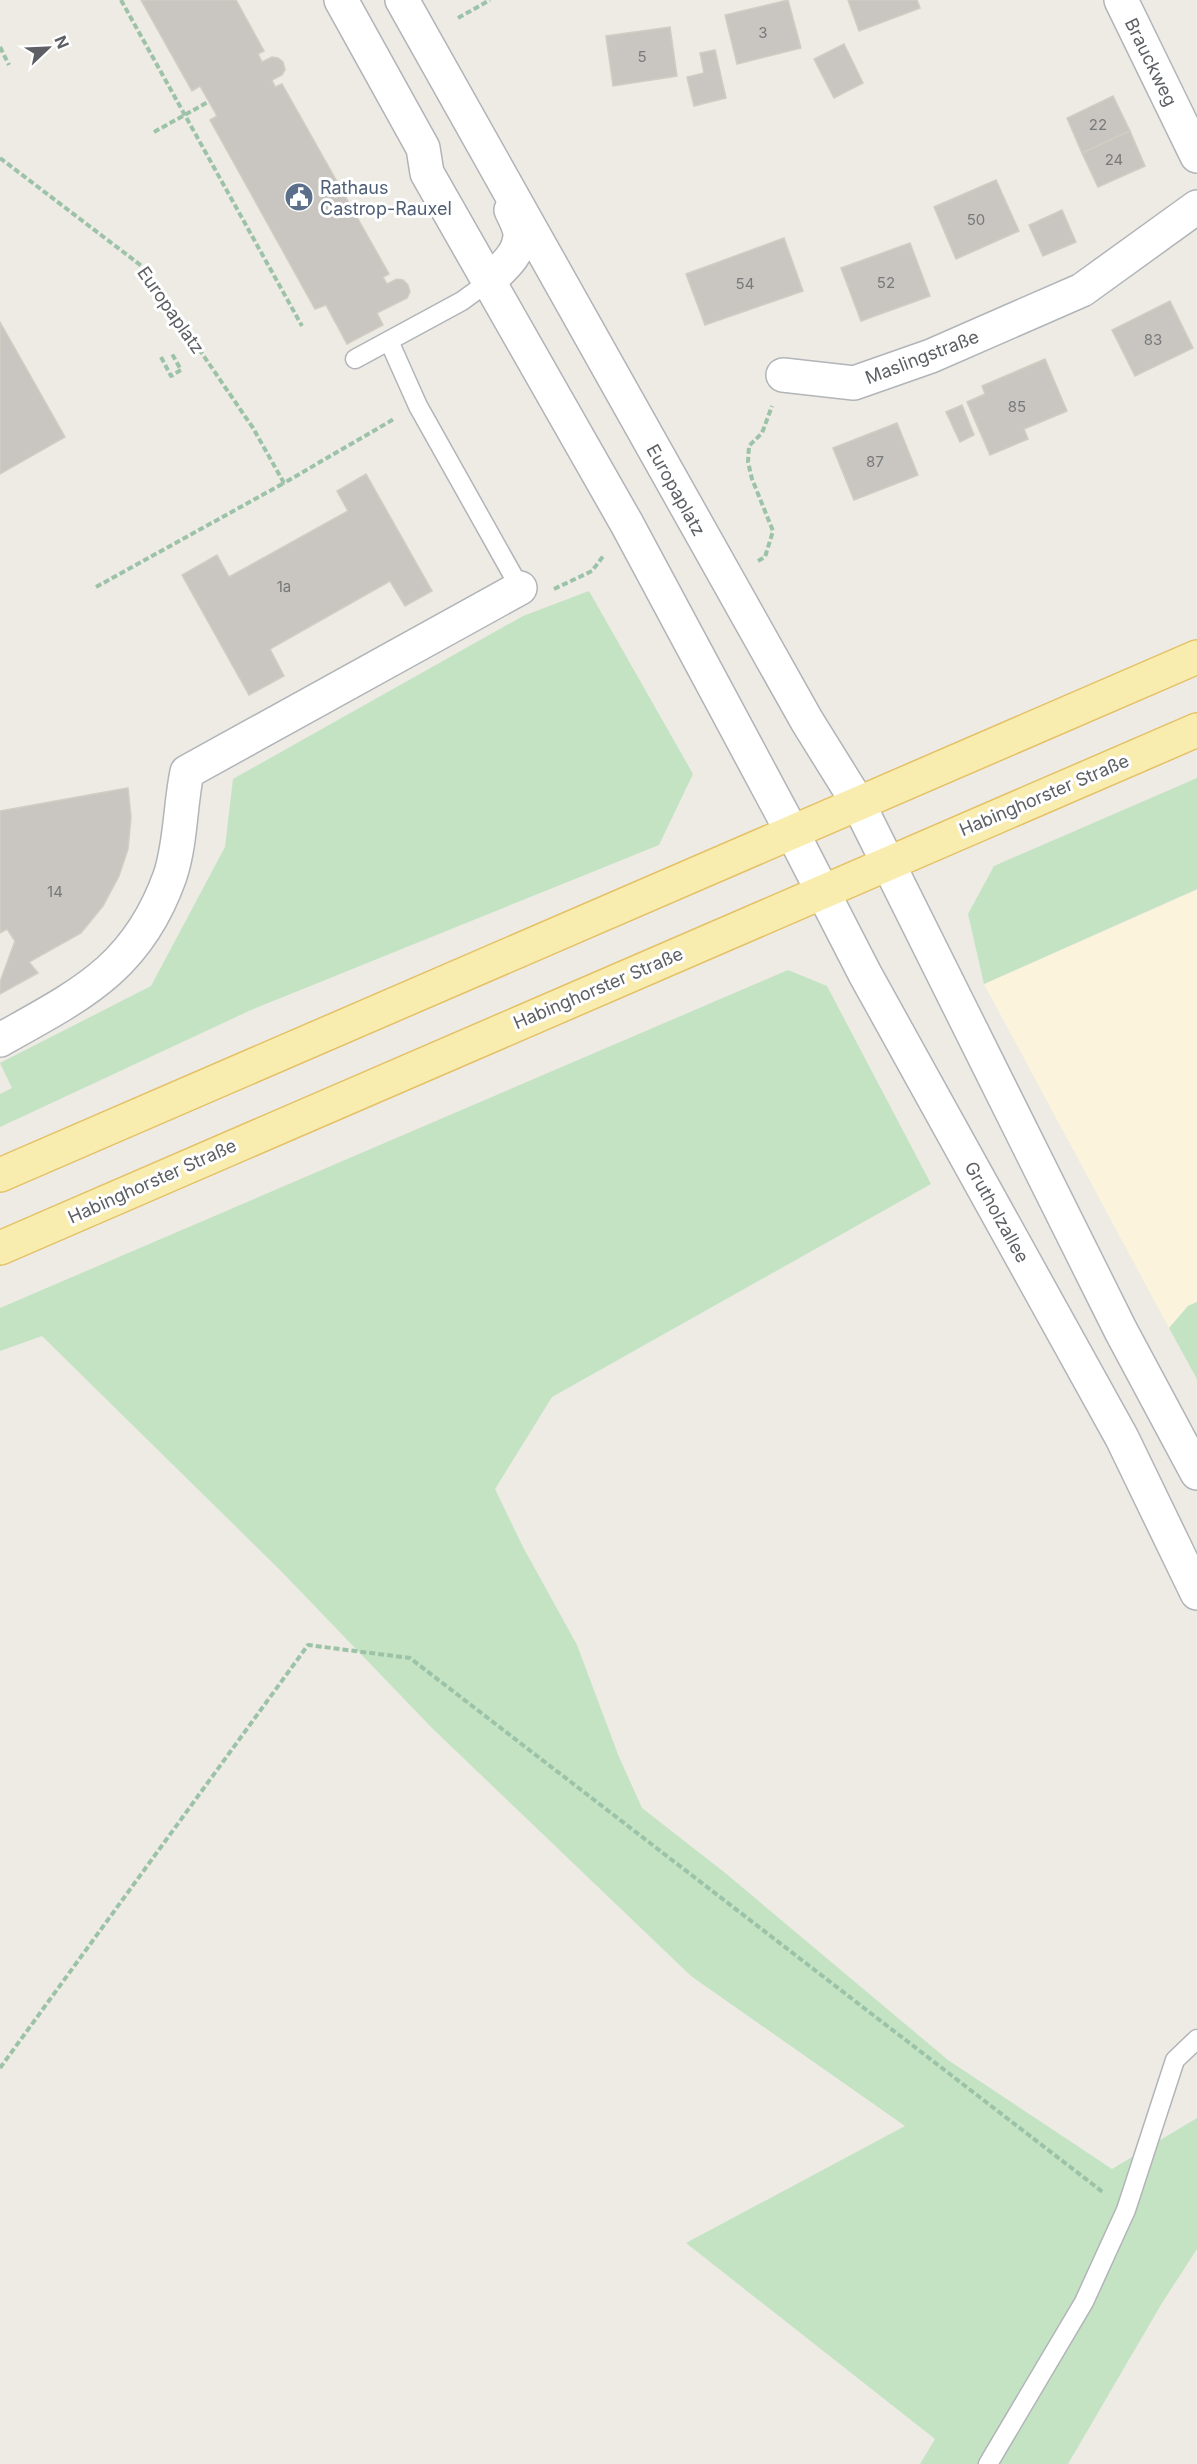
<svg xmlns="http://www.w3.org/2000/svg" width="1197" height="2464" font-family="Inter,sans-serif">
	<rect width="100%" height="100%" fill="#edebe4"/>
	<!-- commercial -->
	<path fill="#fbf3dc" d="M1197,890v412l-9,4 -19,22 -185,-344z"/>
	<!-- green -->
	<g fill="#c3e3c3">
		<path d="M589,591l104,183 -34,71 -408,165 -251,117v-33l12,-6 -12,-25 151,-77 74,-139 8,-68 290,-163z"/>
		<path d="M1197,778v111l-213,95 -16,-70 26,-48z"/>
		<path d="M788,970l39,16 104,198 -379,213 -57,92 28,58 54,98 42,112 23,51 82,64 224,188 164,109 85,-51v131l-35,54 -94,161h-148l15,-25 -249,-196 219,-117 -214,-150 -259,-248 -152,-158 -238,-234 -42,15v-43z"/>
		<path d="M1197,1302v77l-28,-51 19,-22z"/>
	</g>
	<!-- building -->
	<g fill="#c9c6c1" stroke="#d1cdc3" stroke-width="1.5">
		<path d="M141,0h95l28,51 -6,3 4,8 10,-5 6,1 5,4 2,8 -3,5 -10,5 3,7 7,-3 107,190 -6,3 4,7 10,-5 6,1 5,5 2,7 -3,6 -30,15 6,12 -36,19 -21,-39 -11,4 -105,-189 7,-4 -17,-30 -8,5z"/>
		<path d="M788,0l13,48 -64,16 -12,-49z"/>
		<path d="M848,0h69l3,8 -61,23z"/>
		<path d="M670,27l7,49 -64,10 -7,-50z"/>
		<path d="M844,44l19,39 -29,15 -20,-39z"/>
		<path d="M715,50l11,48 -32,8 -7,-29 17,-4 -4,-20z"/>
		<path d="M1113,96l17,35 -48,22 -15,-35z"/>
		<path d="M1130,131l15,35 -47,21 -16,-34z"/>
		<path d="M996,180l23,51 -63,28 -22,-52z"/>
		<path d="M1062,210l14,32 -33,14 -14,-31z"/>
		<path d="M784,238l19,53 -98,34 -19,-51z"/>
		<path d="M910,243l20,53 -69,25 -20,-53z"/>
		<path d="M1170,301l23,47 -58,28 -23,-46z"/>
		<path d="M0,322l65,115 -65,37z"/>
		<path d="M1045,359l22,52 -43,18 4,10 -38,16 -23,-53 18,-8 -3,-8z"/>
		<path d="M962,405l12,30 -14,7 -14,-30z"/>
		<path d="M897,423l21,52 -64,25 -21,-52z"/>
		<path d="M366,474l66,117 -27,15 -15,-25 -120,68 14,27 -35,19 -67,-120 35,-20 12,22 119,-66 -11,-20z"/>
		<path d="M128,788l3,29 -3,32 -9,27 -16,30 -22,27 -52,29 9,11 -38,21v-12l15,-41 -8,-12 -7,4v-122z"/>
	</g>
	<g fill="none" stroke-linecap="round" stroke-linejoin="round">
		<!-- lane casing -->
		<g stroke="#b1b4b8" stroke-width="21">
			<g id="lane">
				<path d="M389,341l29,65 102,182"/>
				<path d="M355,359l107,-58 26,-19"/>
				<path d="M988,2464l96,-162 42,-92 49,-150 22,-21"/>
			</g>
		</g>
		<!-- street casing -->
		<g stroke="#b1b4b8" stroke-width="36">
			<g id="street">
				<path d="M1121,0l76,156"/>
				<path d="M783,375l71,8 77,-27 151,-66 115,-83"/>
				<path d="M858,803l263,528 76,142"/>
				<path d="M792,832l73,142 257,464 75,155"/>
				<path d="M0,1040c80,-45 137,-71 170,-164 11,-33 10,-71 17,-104l333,-184"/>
			</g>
		</g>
		<!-- secondary casing -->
		<g stroke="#b1b3b8" stroke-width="36">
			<g id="secondary">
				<path d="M341,0l82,148 4,25 200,351 165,308"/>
				<path d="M402,0l405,721 51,82"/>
				<path d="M488,282c13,-13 33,-28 32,-49 -1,-7 -6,-17 -9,-23"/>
			</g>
		</g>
		<!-- primary casing -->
		<g stroke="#e5c166" stroke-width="36">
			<g id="primary">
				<path d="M0,1175l1197,-518"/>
				<path d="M0,1248l1197,-518"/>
			</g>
		</g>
		<!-- path -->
		<g stroke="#9cc3a8" stroke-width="4" stroke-dasharray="6 3" stroke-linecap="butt">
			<path d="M121,0l181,326"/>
			<path d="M458,18l32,-18"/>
			<path d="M0,47l9,18"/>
			<path d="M154,132l54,-30"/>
			<path d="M0,158l143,109 110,161 31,55 110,-64"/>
			<path d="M161,357l10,19 10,-6 -10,-18"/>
			<path d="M758,561l7,-4 8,-26 -21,-52 -4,-17 1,-16 13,-13 10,-27"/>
			<path d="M96,587l188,-104"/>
			<path d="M554,589l38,-18 12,-16"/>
			<path d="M0,2068l308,-423 102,13 694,535"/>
		</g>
		<!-- lane -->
		<use href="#lane" stroke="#fff" stroke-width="18"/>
		<!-- street -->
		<use href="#street" stroke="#fff" stroke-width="33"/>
		<!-- secondary -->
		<use href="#secondary" stroke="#fff" stroke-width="33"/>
		<!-- primary -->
		<use href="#primary" stroke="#f8ecaf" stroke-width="33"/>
	</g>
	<!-- icons -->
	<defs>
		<g id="civic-disc" transform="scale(1.5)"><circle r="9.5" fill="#5c6f8a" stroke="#fff"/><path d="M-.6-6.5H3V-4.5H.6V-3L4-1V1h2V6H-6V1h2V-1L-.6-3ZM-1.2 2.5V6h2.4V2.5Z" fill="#fff"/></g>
	</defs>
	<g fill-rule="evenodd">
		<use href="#civic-disc" x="299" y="197"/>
	</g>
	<g text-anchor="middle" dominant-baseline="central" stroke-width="6" stroke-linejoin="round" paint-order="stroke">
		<!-- number labels -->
		<g font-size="15" fill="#77797a">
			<text x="763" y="32">3</text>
			<text x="642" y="56">5</text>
			<text x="1098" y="124">22</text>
			<text x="1114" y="159">24</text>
			<text x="976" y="219">50</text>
			<text x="886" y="282">52</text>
			<text x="745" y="283">54</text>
			<text x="1153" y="339">83</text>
			<text x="1017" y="406">85</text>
			<text x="875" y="461">87</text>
			<text x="284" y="586">1a</text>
			<text x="55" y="891">14</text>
		</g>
		<!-- street labels -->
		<g font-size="18" fill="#5c5f63" stroke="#fff">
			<text transform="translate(1151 62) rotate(64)">Brauckweg</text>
			<text transform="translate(171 310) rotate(55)">Europaplatz</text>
			<text transform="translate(922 357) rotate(-21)">Maslingstraße</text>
			<text transform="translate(676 490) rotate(61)">Europaplatz</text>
			<text transform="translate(1044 795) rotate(-23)">Habinghorster Straße</text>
			<text transform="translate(598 988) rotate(-23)">Habinghorster Straße</text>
			<text transform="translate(152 1181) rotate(-24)">Habinghorster Straße</text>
			<text transform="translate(997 1212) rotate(61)">Grutholzallee</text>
		</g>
		<!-- service labels -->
		<g font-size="18" fill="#4e5e75" stroke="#fff" text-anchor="start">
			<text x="320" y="187">Rathaus<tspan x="320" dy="21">Castrop-Rauxel</tspan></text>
		</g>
	</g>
	<!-- north arrow -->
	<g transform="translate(48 48) rotate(67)" stroke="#ffffff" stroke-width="4.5" paint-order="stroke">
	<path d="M0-4.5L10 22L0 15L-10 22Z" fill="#5c5f63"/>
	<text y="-9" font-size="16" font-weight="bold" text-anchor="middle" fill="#5c5f63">N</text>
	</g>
</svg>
